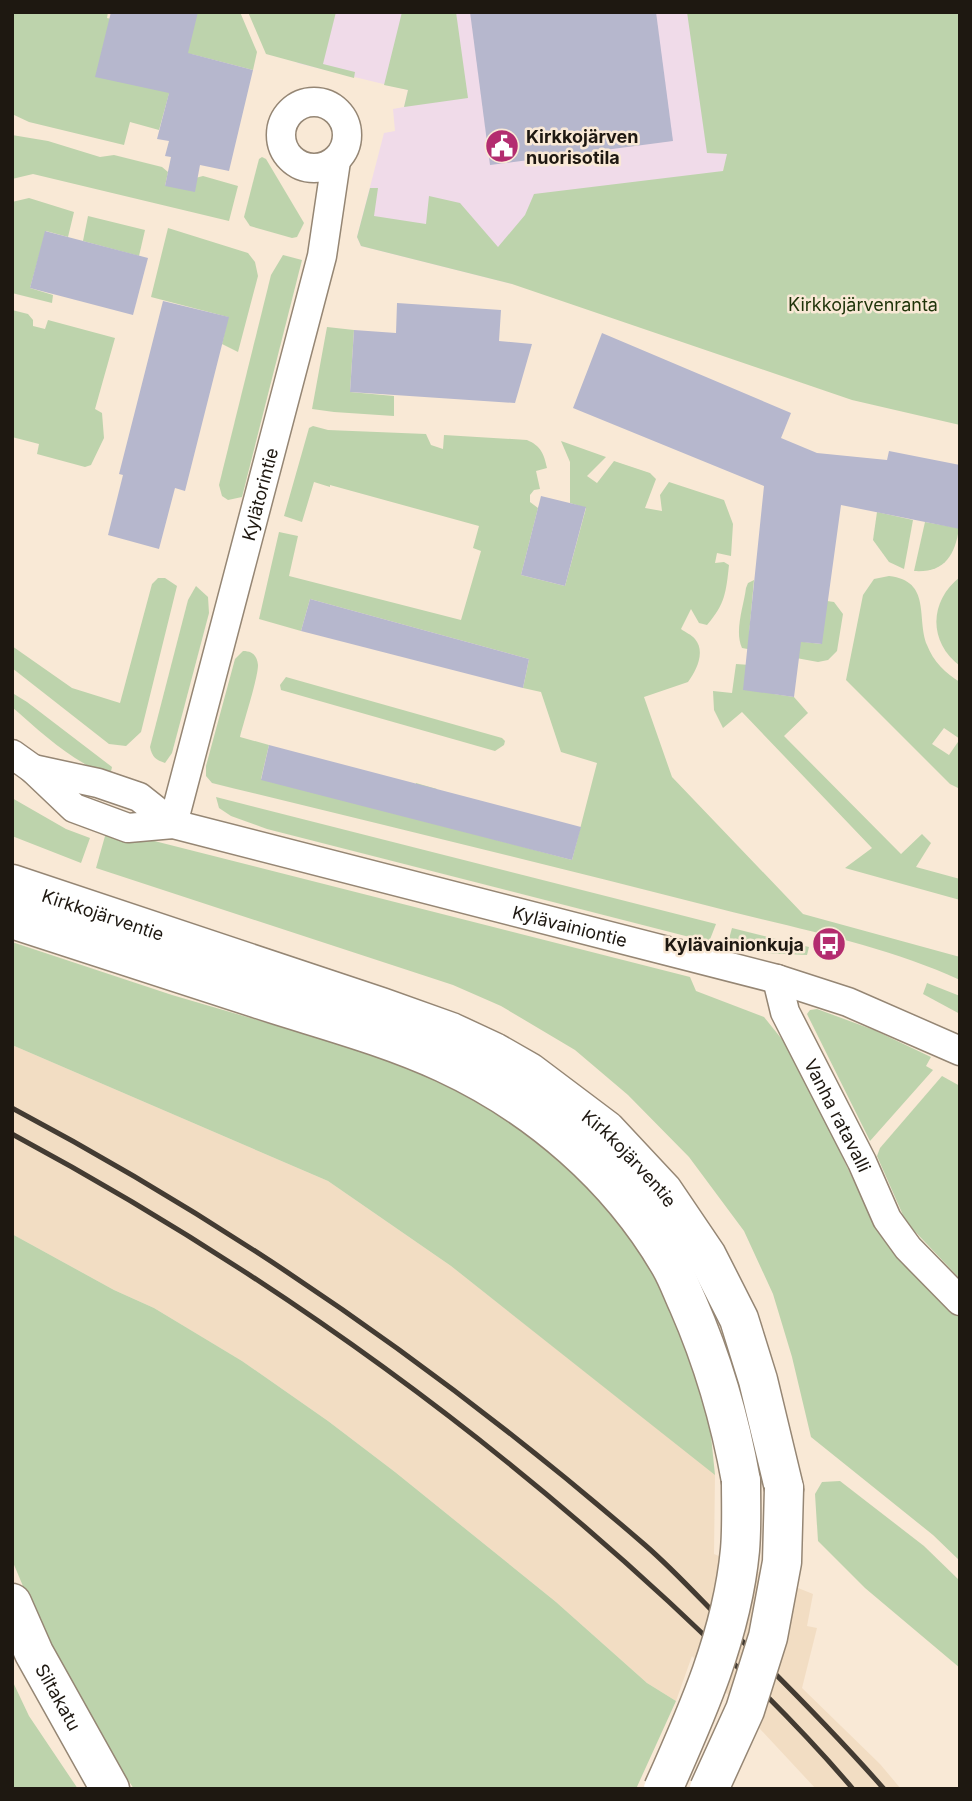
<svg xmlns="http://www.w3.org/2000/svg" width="972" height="1801" font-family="Inter,sans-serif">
	<rect width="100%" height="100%" fill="#f9e9d6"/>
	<!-- built -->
	<path fill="#f2ddc3" d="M12,1045l316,136 123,85 264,208 -1,80 99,40 -6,32 10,2 -15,60 78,76 21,25h-85l-124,-133 -16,45 -29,-18 -91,-81 -161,-130 -67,-51 -86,-60 -88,-53 -40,-18 -102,-56z"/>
	<!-- education -->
	<path fill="#f0dbe9" d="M310,12h452l-35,145 -26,86 -189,41 -151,-38 -4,-9 27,-104 11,-2 -2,-22 11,-2 4,-17 -111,-27z"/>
	<!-- green -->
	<g fill="#bdd3ac">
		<path d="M12,12h96l-1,6 70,16 21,-22h42l17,40 -4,18 -62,-16 -13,7 -19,69 -29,-8 -6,23 -95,-23 -17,-8z"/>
		<path d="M248,12h88l-13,52 32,8 -1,6 -88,-24z"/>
		<path d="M402,12h54l12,86 -64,9 4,-17 -24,-5z"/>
		<path d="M687,12h273v413l-108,-25 -340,-116 -151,-38 -4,-9 13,-49h8l-4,28 52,8 3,-28 31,7 38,44 27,-32 9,-21 189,-23 4,-17 -20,-1z"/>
		<path d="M12,135l36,6 52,16 14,-2 48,12 6,5 -3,14 38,-10 35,10 -9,35 -196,-47 -21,5z"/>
		<path d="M262,157l4,2 38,64 -7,14 -5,1 -42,-12 -6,-9 15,-58z"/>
		<path d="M29,198l45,14 -6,25 -22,-6 -16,57 23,7 -1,8 -40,-10v-91z"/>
		<path d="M88,216l57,14 -6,26 -56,-15z"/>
		<path d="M168,228l80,25 7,9 3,14 -20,76 -16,-8 6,-27 -77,-20z"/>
		<path d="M283,255l19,5 -60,237 -14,3 -6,-4 -3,-11 52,-210z"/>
		<path d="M12,310l16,4 5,6v6l12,3 3,-9 67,18 -20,71 7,4 2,25 -13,27 -6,2 -48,-13 2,-10 -27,-7z"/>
		<path d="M327,327l27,3 -4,62 44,4v20l-60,-4 -22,-3z"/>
		<path d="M313,426l15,4 98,4 5,11 12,4 1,-14 83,5c14,6 17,14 20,28l-11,3 4,18 -6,1 -4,5v7l8,6 -17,67 44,11 21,-78 -16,-5v-41l-9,-21 45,16 -19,19 10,7 17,-22 36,12 6,6 -11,29 17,3 -2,-16 9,-13 55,18 9,24 -2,32 -14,-3 -2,10 9,-1 5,3c-3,28 -4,39 -22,60l-8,-2 -8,-14 -10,20c4,3 11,6 14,10 11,13 1,32 -7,43l-44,15 28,80 131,137 157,43v23c-81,-37 -173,-53 -259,-76 -163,-42 -326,-81 -489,-121l-6,-7v-10l29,-107 8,-8c9,0 14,4 15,14 0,13 -14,56 -18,72l29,8 -8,34 147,37 8,-33 21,6 -7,33 142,38 25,-97 -36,-11 -20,-60 -18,-4 6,-29 -219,-60 -9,32 -42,-12 20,-87 19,4 -9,40 172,44 20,-69 -8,-3 6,-22 -149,-41v2l-16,-5 -12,40 -18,-6 25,-88z"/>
		<path d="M877,512l36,8 -9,49 -15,-7 -16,-22z"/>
		<path d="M925,522l34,6c-4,28 -15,45 -45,43z"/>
		<path d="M889,576c43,5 27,42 38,69 6,16 19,29 33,37v57l-16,-11 -12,16 17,11 11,-16v50l-10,-5 -104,-104 17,-85 11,-16z"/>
		<path d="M960,577v89c-32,-24 -31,-65 0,-89z"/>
		<path d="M158,578h7l12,8 -36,146 -15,14 -17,-2 -97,-76v-22l60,42 48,15 32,-119z"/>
		<path d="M754,580l-5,55 72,9 6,-43 7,1 9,12 -6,37 -9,9 -10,2 -76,-14c-8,-17 2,-43 4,-60l2,-5z"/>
		<path d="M196,586l12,11 1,16 -37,140 -7,10c-9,-3 -13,-6 -15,-16l38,-147z"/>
		<path d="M736,664l41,3 -3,27 20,3 14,16 -24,23 117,118 21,-20 9,9 -15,24 44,12v21l-115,-32 27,-20 -130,-136 -19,16 -9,-18 -1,-19 19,2z"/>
		<path d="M286,677l216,61 3,3 -1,4 -9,6 -214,-61 -1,-5z"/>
		<path d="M14,694l13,8 85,65 -2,9c-39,-15 -67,-42 -98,-69z"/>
		<path d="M216,797l500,127 -7,18 -442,-113 -36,-13 -12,-8z"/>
		<path d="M12,798l54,31 24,9 -9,25 -69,-27z"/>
		<path d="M107,829l583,148 6,14 68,26 29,36 84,177 83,83v248l-27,-26 -122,-98 -19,-80 -19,-63 -29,-63 -55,-74 -61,-62 -53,-45 -74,-44 -48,-21 -357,-117z"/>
		<path d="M732,928l77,19 -2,8 -46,-2 -34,-7z"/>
		<path d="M12,942l160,53 181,53 110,40 85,51 102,119 46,102 14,66 5,49 -264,-209 -123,-85 -316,-136z"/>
		<path d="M927,983l33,13v18l-37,-20z"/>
		<path d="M817,1009l57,21 57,27 -5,9 7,4 -63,71 -63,-127 3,-4z"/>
		<path d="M942,1076l18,10v193l-54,-57 -29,-66 3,-8z"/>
		<path d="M12,1234l102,56 40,18 88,53 86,60 67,51 161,130 91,81 29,18 -40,88h-502l-33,-50 -65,-122 -24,-57z"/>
		<path d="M840,1481l84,65 36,35v87l-95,-80 -47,-47 -3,-47 7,-12z"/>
		<path d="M12,1680l17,36 49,73h-66z"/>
	</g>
	<!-- building -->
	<g fill="#b6b7cd">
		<path d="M111,12h87l-10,41 65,17 -24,101 -29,-6 -5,27 -30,-6 6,-29 -6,-1 4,-15 -12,-2 12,-46 -74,-16z"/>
		<path d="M470,12h186l17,129 -183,24z"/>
		<path d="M45,231l103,27 -15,57 -103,-27z"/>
		<path d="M163,301l66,16 -44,174 -10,-3 -16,61 -51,-14 15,-60 -4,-1z"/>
		<path d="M397,303l104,7 -2,31 33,3 -17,59 -165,-11 4,-62 42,3z"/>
		<path d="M602,333l189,80 -10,25 36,15 70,7 2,-9 71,14v64l-119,-24 -19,139 -21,-2 -7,55 -51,-7 21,-204 -191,-78z"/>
		<path d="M541,496l45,11 -21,79 -44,-11z"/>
		<path d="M310,599l219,60 -6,29 -222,-57z"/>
		<path d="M269,745l312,82 -9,33 -311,-80z"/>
	</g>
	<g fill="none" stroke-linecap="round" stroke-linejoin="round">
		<!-- street casing -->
		<g stroke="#958674" stroke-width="31">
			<g id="street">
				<circle cx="314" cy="135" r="33"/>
				<path id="s1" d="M12,754l21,15 41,39 54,20 45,-4 604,155 71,23 112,49"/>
				<path d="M33,769l65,14 41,14 34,27"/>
				<path id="s2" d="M173,824l149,-568 14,-95"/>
				<path id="s3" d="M777,979l8,33 77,150 25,57 21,29 52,53"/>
			</g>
		</g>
		<!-- secondary casing -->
		<g stroke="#958674" stroke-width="41">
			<g id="secondary">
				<path id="s4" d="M12,884l369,123 70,25 43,20 35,20 77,58 57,61 44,65 32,63 19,61 26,108"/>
				<path d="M12,919c88,28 175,57 262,85 57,18 116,34 170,59 93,43 175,114 226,202 7,12 12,26 18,39 25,57 42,115 53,177"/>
				<path id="s5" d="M12,1603l22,50 76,136"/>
			</g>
		</g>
		<!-- street -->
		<use href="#street" stroke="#fff" stroke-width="28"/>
		<!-- secondary -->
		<use href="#secondary" stroke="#fff" stroke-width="38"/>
		<!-- rail -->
		<g stroke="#433b32" stroke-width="5">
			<path d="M12,1108c228,121 438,268 633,437 30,26 56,55 84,83 53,52 106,105 155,161"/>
			<path d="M12,1134c238,128 458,284 656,467 64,60 128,121 185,188"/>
		</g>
		<!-- secondary-bridge casing -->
		<g stroke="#958674" stroke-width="41" stroke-linecap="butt">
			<g id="secondary-bridge">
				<path d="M663,1789c34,-76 69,-154 77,-239 2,-23 1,-46 1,-69"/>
				<path d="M709,1789l36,-79 23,-73 14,-75 2,-74"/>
			</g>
		</g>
		<!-- secondary-bridge -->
		<use href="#secondary-bridge" stroke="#fff" stroke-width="38"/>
	</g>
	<!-- icons -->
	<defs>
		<g id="civic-disc" transform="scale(1.75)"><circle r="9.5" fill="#b32c6f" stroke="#f9e9d6"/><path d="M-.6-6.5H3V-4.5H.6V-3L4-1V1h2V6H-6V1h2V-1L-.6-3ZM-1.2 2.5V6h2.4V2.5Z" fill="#fff"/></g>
		<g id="bus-disc" transform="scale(1.75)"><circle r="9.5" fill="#b32c6f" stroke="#f9e9d6"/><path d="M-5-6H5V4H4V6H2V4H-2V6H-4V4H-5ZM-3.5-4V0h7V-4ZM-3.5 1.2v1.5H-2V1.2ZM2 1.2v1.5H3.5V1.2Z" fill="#fff"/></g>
	</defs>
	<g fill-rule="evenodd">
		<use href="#civic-disc" x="502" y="146"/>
		<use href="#bus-disc" x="829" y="944"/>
	</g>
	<g text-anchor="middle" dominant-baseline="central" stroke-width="5" stroke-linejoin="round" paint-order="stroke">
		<!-- poi labels -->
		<g font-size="18" font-weight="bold" fill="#1e1811" stroke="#f9e9d6" text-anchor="start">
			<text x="526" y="136">Kirkkojärven<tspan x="526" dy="21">nuorisotila</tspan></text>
			<text x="804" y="944" text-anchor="end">Kylävainionkuja</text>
		</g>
		<!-- park labels -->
		<g font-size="18" fill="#1e3309" stroke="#f9e9d6">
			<text x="863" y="304">Kirkkojärvenranta</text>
		</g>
		<!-- street labels -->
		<g font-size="18" fill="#1e1811" stroke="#f9e9d6">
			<text stroke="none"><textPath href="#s2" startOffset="341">Kylätorintie</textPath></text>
			<text stroke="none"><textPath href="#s4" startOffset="96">Kirkkojärventie</textPath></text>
			<text stroke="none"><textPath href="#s1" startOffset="595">Kylävainiontie</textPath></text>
			<text stroke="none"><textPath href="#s3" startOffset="150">Vanha ratavalli</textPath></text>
			<text stroke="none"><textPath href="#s4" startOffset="684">Kirkkojärventie</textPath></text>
			<text stroke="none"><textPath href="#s5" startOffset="105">Siltakatu</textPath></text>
		</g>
	</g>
	<!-- border -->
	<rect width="972" height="1801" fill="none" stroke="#1e1811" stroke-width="28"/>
</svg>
